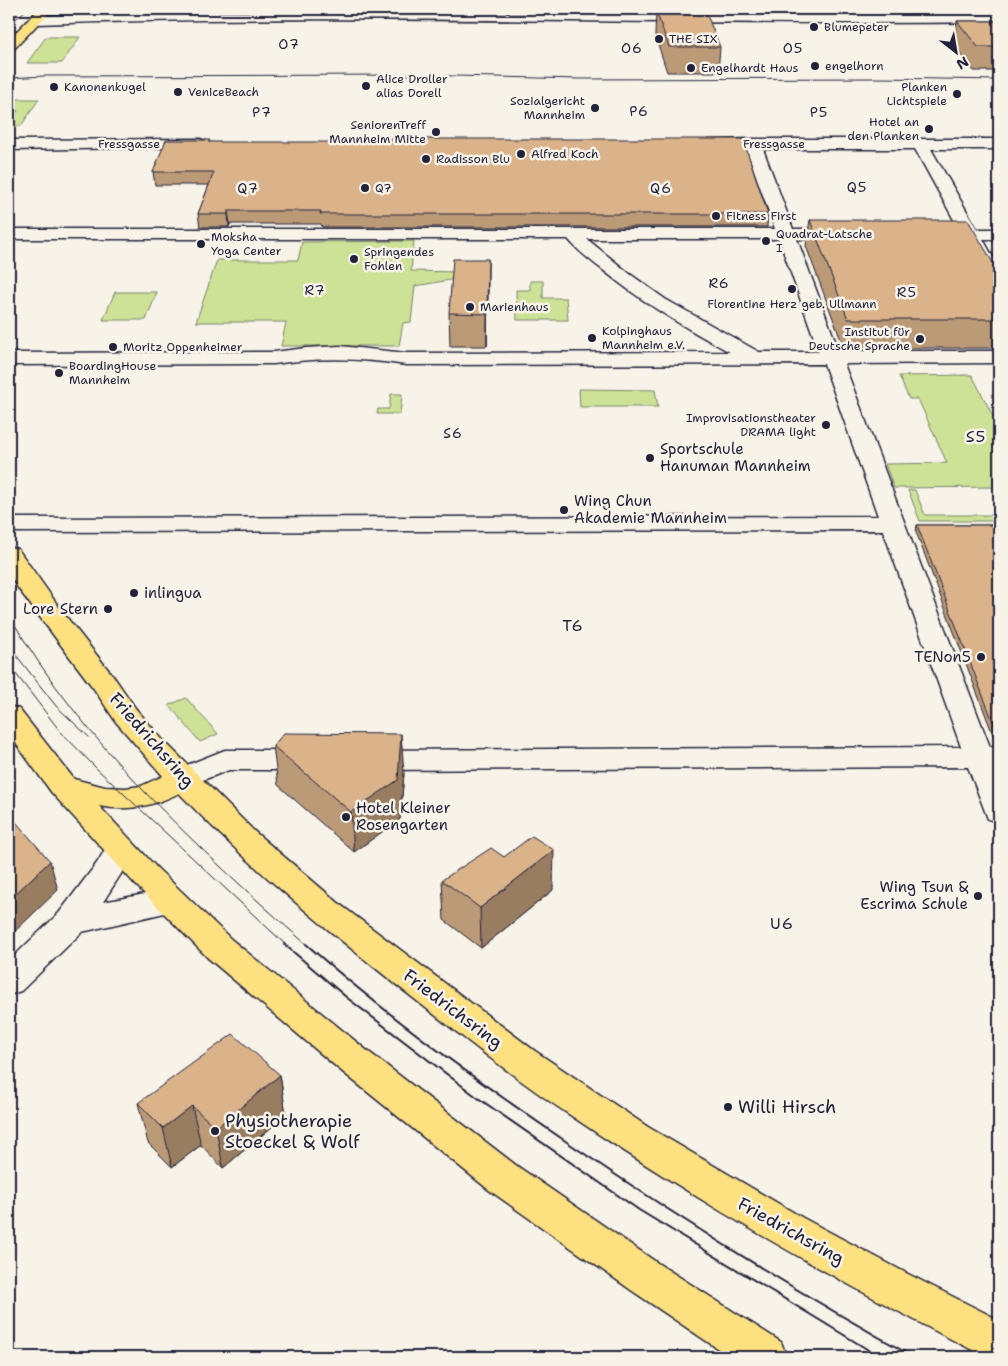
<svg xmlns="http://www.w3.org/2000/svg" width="1008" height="1366" font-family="'Shantell Sans',sans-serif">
	<rect width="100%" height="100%" fill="#f7f3e8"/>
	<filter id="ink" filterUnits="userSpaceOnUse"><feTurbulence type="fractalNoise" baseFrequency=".02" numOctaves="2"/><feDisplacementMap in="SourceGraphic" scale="10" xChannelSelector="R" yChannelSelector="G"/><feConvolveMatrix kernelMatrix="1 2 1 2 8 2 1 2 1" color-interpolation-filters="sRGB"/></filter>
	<g filter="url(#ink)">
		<!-- green -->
		<g fill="#cee297" stroke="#788269">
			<path d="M46,37h34l-18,26h-35z"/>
			<path d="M9,99h30l-18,27h-12v-12l9,-3 -9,-2z"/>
			<path d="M414,241l-3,30 46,1 -1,7 -41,7 -4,36 -8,1 -4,23h-118l5,-24h-90l21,-62h81l4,-18z"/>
			<path d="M530,281h13v17h23l2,22h-51l-1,-30h14z"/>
			<path d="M115,292h42l-11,28h-43z"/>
			<path d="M972,375l23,45h4v67l-105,1 -9,-24 62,-1 -29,-64h-9l-10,-23z"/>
			<path d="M579,389l76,1 3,17h-78z"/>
			<path d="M391,394h11l-2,20h-23l1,-5h11z"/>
			<path d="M908,490h7l10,25h74v6h-79z"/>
			<path d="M186,698l32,36 -18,8 -31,-37z"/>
		</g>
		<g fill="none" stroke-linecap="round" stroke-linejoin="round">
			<!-- minor casing -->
			<g stroke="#22223b" stroke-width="3">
				<g id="minor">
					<path d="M148,12c284,0 567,3 851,2v8c-321,5 -642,-10 -963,2l-6,-4 6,-4z"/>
					<path d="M200,139l6,2 2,3 -2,3 -197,3v-10z"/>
					<path d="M753,139h246v10h-68l46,80h22v10h-16l16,29v22l-7,-2 -2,-4 -25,-45 -31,-1 -3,-4 3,-4 25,-1 -44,-80h-152l30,80h52l6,1 3,4 -3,4 -6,1h-48l42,112h160v12l-155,1 146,383h9v20h-2l2,6v49l-11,-3 -20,-52 -603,3 -10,-3 -5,-7 5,-7 10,-3 596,-3 -78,-217 -874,2v-14l869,-2 -54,-152 -418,1c-44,-7 -88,-8 -132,-1l-265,1v-12l265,-1 32,-4 34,-2 66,7 324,-1c-45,-24 -88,-50 -127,-82 -12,-9 -25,-19 -35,-31h-559v-10h766l-28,-79h-39l-6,-2 -2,-3 2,-3 6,-2zM587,239h192l40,113h-60l-94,-53 -35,-25z"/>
					<path d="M225,750h87l10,3 5,7 -5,7 -10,3h-83l-47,18 -10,-3 -5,-7 5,-7z"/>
					<path d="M121,838l11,3 5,8 -34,53 68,-13 11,4 5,8 -5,8 -100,23 -61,59 -12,4v-34l50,-48 38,-50 13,-22z"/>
				</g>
			</g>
			<!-- primary casing -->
			<g stroke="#22223b" stroke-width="3">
				<g id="primary">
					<path d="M39,9h13l-38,40 -5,1v-11z"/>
					<path d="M9,547l9,2 46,65 50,63 22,32 25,29 94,94 87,74 193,145 113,76 155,91 105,56 91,46v37l-15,-1c-141,-72 -280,-150 -411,-239 -62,-41 -120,-88 -179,-134 -76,-61 -147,-119 -215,-190 -25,13 -52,19 -80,13l58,62 75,72 133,109 152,117 142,98 122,78 6,15h-57l-99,-67 -142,-100 -150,-121 -131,-111 -73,-74 -83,-91 -43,-59v-28l10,3 55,70 31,8 21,1 15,-2 22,-10 -47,-54 -22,-33 -76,-101 -9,-15z"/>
				</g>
			</g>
			<!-- minor -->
			<use href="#minor" fill="#f7f3e8" fill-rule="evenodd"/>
			<!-- primary -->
			<use href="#primary" fill="#fde080" fill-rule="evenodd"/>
			<!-- tram-far1 -->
			<g stroke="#22223b" stroke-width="1">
				<path d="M9,13l4,-4"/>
				<path d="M9,25l18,-16"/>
				<path d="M9,78l35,-2 370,-1 166,4 302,-1 117,2"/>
				<path d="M9,615c75,130 188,232 298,330"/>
				<path d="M9,646l47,60 33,31"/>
				<path d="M9,665l51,66 36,37 190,177"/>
			</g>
			<!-- tram -->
			<g stroke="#22223b" stroke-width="2">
				<path d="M284,944l62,53 132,101 161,112 241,147"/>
				<path d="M306,944c80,71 167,134 255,194 114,78 232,152 353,219"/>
			</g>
		</g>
		<!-- wall -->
		<g fill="#bb9a78" stroke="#22223b">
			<path d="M216,9h69l-1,1h-68z"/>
			<path d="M398,9h146l-1,2h-145z"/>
			<path d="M786,9h46v3h-44z"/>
			<path d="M656,11l64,36 -2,25h-51l-12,-37z"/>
			<path d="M957,21h42v50h-25l-21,-26z"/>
			<path d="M210,142l558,72 -1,13h-445l-1,-3h-91l-1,3h-29l-2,-13 11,-29h-54l-2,-13z"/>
			<path d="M810,220l189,53v75h-155l-38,-102z"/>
			<path d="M488,290l-1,56h-37l-1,-33z"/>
			<path d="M917,525h82v215h-4l-79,-208z"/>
			<path d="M273,746l131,27 -4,46 -46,33 -76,-67z"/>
			<path d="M504,857l49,33 -72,58 -37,-28 -2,-40z"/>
			<path d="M280,1075l6,40 -63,53 -22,-23 -29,22 -24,-24 -10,-40z"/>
		</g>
		<!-- shaded-wall -->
		<g fill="#997d61" stroke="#22223b">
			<path d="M228,211l2,13 -1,3 -1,-13z"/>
			<path d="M488,259v31l-1,56v-32z"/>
			<path d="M401,734l3,39 -4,46 -46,33 -3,-40z"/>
			<path d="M554,850l-1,40 -72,58 -1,-40z"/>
			<path d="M50,861l8,29 -49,47v-37z"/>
			<path d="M280,1075l6,40 -63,53 -7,-40z"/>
			<path d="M192,1106l9,39 -29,22 -9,-39z"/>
		</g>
		<!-- building -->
		<g fill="#dab38b" stroke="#22223b">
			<path d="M705,10l15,37h-51l-13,-36z"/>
			<path d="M957,21h42v26h-21z"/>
			<path d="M339,139h404l25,75h-448l1,-3h-93v3h-30l16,-42h-61l13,-32h44l-2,2h130z"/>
			<path d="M810,220h158l31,53v46h-151z"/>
			<path d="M453,259h35l-1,55 -38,-1z"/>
			<path d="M917,525h82v35h-3l3,7v165h-2z"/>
			<path d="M284,733l117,1 -3,46 -47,32 -78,-66z"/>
			<path d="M9,814l41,47 -41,39z"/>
			<path d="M532,836l22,14 -74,58 -38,-28 49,-32 13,9z"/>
			<path d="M233,1034l47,41 -64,53 -24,-22 -29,22 -25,-25z"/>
		</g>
	</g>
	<!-- markers -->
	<g fill="#22223b" stroke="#f7f3e8" stroke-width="2">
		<circle cx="814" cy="27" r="5"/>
		<circle cx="659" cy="39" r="5"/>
		<circle cx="815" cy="66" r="5"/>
		<circle cx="691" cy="68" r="5"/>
		<circle cx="366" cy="86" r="5"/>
		<circle cx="54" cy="87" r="5"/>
		<circle cx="178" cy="92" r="5"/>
		<circle cx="957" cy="94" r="5"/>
		<circle cx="595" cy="108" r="5"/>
		<circle cx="929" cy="129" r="5"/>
		<circle cx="436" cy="132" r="5"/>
		<circle cx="521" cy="154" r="5"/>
		<circle cx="426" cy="159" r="5"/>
		<circle cx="365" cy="188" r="5"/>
		<circle cx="716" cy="216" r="5"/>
		<circle cx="766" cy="241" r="5"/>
		<circle cx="201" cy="244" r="5"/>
		<circle cx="354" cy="259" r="5"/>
		<circle cx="792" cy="289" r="5"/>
		<circle cx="470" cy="307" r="5"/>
		<circle cx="592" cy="338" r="5"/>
		<circle cx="920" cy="339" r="5"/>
		<circle cx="113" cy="347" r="5"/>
		<circle cx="59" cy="373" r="5"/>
		<circle cx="826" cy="425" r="5"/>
		<circle cx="650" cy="458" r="5"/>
		<circle cx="564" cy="510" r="5"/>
		<circle cx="134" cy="593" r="5"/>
		<circle cx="108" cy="609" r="5"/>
		<circle cx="981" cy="657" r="5"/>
		<circle cx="346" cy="817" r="5"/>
		<circle cx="978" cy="896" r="5"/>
		<circle cx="728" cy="1107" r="5"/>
		<circle cx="215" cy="1131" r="5"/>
	</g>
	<g text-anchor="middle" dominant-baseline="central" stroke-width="5" stroke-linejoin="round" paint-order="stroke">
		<!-- far-poi labels -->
		<g font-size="12" fill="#22223b" stroke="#f7f3e8" text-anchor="start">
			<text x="824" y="27">Blumepeter</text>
			<text x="669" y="39">THE SIX</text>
			<text x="825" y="66">engelhorn</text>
			<text x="701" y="68">Engelhardt Haus</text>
			<text x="376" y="79">Alice Droller<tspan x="376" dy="14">alias Dorell</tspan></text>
			<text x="64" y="87">Kanonenkugel</text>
			<text x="947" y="87" text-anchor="end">Planken<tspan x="947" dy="14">Lichtspiele</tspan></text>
			<text x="188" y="92">VeniceBeach</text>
			<text x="585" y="101" text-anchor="end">Sozialgericht<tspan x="585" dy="14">Mannheim</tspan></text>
			<text x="919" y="122" text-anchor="end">Hotel an<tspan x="919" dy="14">den Planken</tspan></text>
			<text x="426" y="125" text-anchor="end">SeniorenTreff<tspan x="426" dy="14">Mannheim Mitte</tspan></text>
			<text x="531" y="154">Alfred Koch</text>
			<text x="436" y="159">Radisson Blu</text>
			<text x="375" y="188">Q7</text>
			<text x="726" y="216">Fitness First</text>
			<text x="776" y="234">Quadrat-Latsche<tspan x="776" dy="14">I</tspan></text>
			<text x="211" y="237">Moksha<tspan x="211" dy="14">Yoga Center</tspan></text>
			<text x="364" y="252">Springendes<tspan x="364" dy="14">Fohlen</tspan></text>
			<text x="792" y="304" text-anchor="middle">Florentine Herz geb. Ullmann</text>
			<text x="480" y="307">Marienhaus</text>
			<text x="602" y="331">Kolpinghaus<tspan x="602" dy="14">Mannheim e.V.</tspan></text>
			<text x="910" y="332" text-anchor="end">Institut für<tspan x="910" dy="14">Deutsche Sprache</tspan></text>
			<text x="123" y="347">Moritz Oppenheimer</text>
			<text x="69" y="366">BoardingHouse<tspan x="69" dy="14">Mannheim</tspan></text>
			<text x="816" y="418" text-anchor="end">Improvisationstheater<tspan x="816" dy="14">DRAMA light</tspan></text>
		</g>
		<!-- far-street labels -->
		<g font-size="12" fill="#22223b" stroke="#f7f3e8">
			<text x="129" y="144">Fressgasse</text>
			<text x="774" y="144">Fressgasse</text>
		</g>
		<!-- far-neighbourhood labels -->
		<g font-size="14" letter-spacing="1" fill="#22223b" stroke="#f7f3e8">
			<text x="289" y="44">O7</text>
			<text x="632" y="48">O6</text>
			<text x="793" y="48">O5</text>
			<text x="639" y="111">P6</text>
			<text x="262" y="112">P7</text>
			<text x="819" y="112">P5</text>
			<text x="857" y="187">Q5</text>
			<text x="248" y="188">Q7</text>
			<text x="661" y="188">Q6</text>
			<text x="719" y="283">R6</text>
			<text x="315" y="290">R7</text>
			<text x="907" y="292">R5</text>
			<text x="453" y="433">S6</text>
		</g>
		<!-- poi labels -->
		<g font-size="15" fill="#22223b" stroke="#f7f3e8" text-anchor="start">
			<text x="660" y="449">Sportschule<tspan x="660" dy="17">Hanuman Mannheim</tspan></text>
			<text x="574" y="501">Wing Chun<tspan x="574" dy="17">Akademie Mannheim</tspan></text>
			<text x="144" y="593">inlingua</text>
			<text x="98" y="609" text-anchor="end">Lore Stern</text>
			<text x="971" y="657" text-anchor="end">TENon5</text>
			<text x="356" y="808">Hotel Kleiner<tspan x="356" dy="17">Rosengarten</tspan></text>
			<text x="968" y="887" text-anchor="end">Wing Tsun &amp;<tspan x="968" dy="17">Escrima Schule</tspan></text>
		</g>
		<!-- neighbourhood labels -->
		<g font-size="16" letter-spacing="1" fill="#22223b" stroke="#f7f3e8">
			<text x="976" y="436">S5</text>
			<text x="573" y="625">T6</text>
			<text x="782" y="923">U6</text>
		</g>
		<!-- near-street labels -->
		<g font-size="18" fill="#22223b" stroke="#f7f3e8">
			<text transform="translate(152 740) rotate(49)">Friedrichsring</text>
			<text transform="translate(453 1009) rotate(37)">Friedrichsring</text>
			<text transform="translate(791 1231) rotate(29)">Friedrichsring</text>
		</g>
		<!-- near-poi labels -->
		<g font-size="18" fill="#22223b" stroke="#f7f3e8" text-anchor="start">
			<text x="738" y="1107">Willi Hirsch</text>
			<text x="225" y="1121">Physiotherapie<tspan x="225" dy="21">Stoeckel &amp; Wolf</tspan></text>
		</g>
	</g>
	<!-- margin -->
	<rect width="1008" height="1366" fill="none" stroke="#f7f3e8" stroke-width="30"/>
	<rect x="15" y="15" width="978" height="1336" fill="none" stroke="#22223b" stroke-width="2" filter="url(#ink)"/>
	<!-- north arrow -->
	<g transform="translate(956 52) rotate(149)" stroke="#f7f3e8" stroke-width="4" paint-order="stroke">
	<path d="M0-4L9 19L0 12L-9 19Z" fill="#22223b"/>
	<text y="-8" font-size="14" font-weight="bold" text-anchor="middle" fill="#22223b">N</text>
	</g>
</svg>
